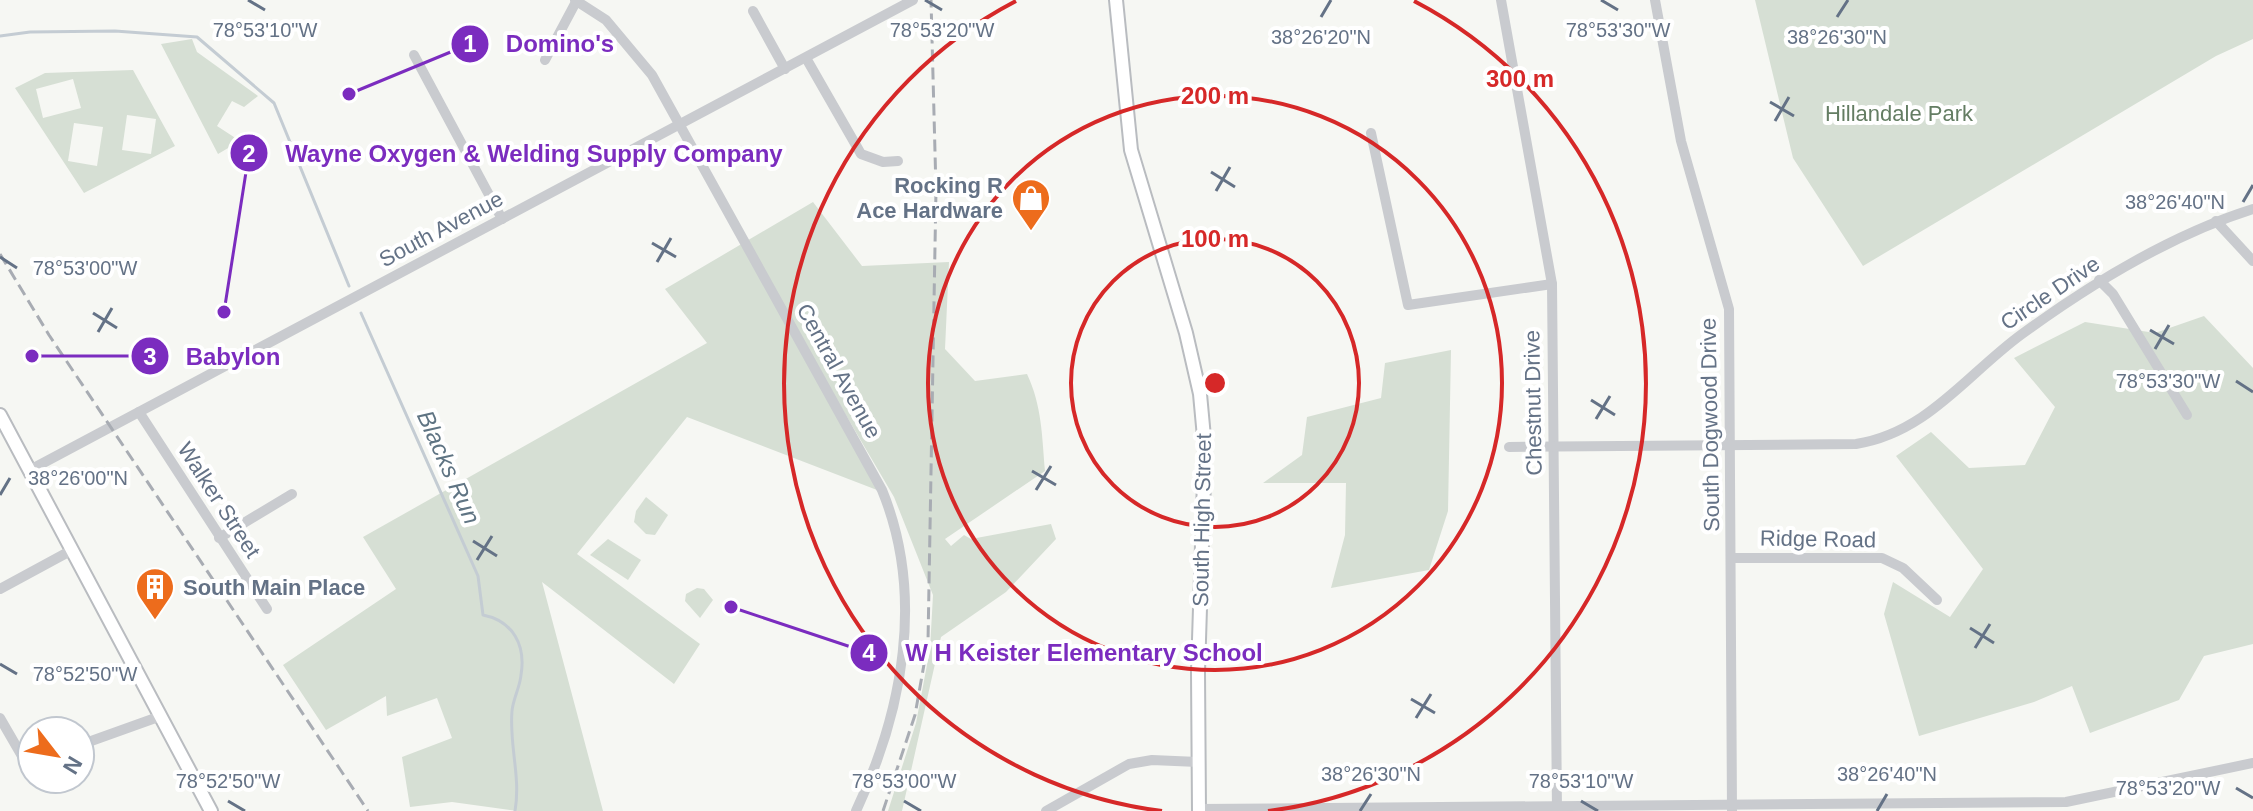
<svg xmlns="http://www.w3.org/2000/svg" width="2253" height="811" font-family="Arial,sans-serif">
	<rect width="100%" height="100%" fill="#f6f7f3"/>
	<!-- green -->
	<g fill="#d6dfd4" fill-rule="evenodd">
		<path d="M1755,0h498v39l-37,17 -353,210 -70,-108z"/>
		<path d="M192,39l5,13 61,44 -14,11 -12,-6 -15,25 23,15 -22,13 -57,-110z"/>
		<path d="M133,70l42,76 -91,47 -69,-105 30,-15zM73,79l8,29 -38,10 -7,-29zM127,115l29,4 -5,35 -29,-4zM74,123l29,4 -6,39 -29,-5z"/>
		<path d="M813,202l49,64 87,-4 -4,87 30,32 52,-7c15,32 15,62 18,97l-100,68 6,7 13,-11 7,4 80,-15 5,15 -50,53 -65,45 -39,174h-14l28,-88 14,-74 3,-54 -39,-98 -124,-211 107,204 -190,-73 -110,137 123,90 -26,40 -132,-102 61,229h-85l-66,-9 -42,5 -8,-50 50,-19 -15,-40 -50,18 -1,-20 -60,34 -43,-65 113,-76 -33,-52 344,-194 -42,-54z"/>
		<path d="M2204,316l49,52v276l-49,12 -25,44 -89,33 -18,-47 -38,16 -115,34 -35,-122 9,-32 57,35 33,-48 -87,-113 35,-24 38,36 56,-3 30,-58 -41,-49 71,-36 70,11z"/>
		<path d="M1451,350l-3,161 -19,59 -98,18 14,-53 1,-52h-83l39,-28 5,-38 74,-19 4,-35z"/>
		<path d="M646,497l22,18 -13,20 -9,-1 -12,-12 2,-11z"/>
		<path d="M608,539l33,21 -13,20 -38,-25z"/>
		<path d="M697,588l7,1 9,11 -13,18 -15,-17 1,-7z"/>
	</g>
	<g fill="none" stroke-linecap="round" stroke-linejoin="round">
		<!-- stream -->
		<g stroke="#c4ccd3" stroke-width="3">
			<path d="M0,36l30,-4 85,-1 82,6 77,66 75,183"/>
			<path d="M361,313l117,263 5,39c30,6 43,30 38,60 -1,12 -8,24 -9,36 -3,34 9,66 3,100"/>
		</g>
		<!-- major casing -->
		<g stroke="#b9bcc0" stroke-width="16">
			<g id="major">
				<path d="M1116,0l15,150 55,183 14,61 5,54 -7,224 1,139"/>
				<path d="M0,415l211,396"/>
			</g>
		</g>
		<!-- minor -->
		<g stroke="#c9cbcf" stroke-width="10">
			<path d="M575,0l31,20 46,55 230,415c43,105 21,221 -26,321"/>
			<path d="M1501,0l51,284 5,527"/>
			<path d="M1655,0l26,141 48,168 3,502"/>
			<path d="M753,11l32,58"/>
			<path d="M414,55l88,164"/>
			<path d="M806,58l55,96 22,8 15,-1"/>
			<path d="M545,60l32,-60"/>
			<path d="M1371,133l37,172 144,-21"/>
			<path d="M2216,221l37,40"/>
			<path d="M2099,280l14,14 74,121"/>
			<path d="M139,412l128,197"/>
			<path d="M1509,447l347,-3c71,-11 111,-70 166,-110 70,-51 148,-99 231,-125"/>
			<path d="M30,470l883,-470"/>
			<path d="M219,538l73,-44"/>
			<path d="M1732,558h150l21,10 34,32"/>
			<path d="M0,589l72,-39"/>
			<path d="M0,718l26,45 6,-2"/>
			<path d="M80,745l81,-29"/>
			<path d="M1199,809l867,-7 187,-39"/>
			<path d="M1046,811l83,-47 23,-4 46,2"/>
		</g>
		<!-- major -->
		<use href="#major" stroke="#fff" stroke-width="12"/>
		<!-- rail -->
		<g stroke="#a8acb3" stroke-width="3" stroke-dasharray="12 6" stroke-linecap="butt">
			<path d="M0,254l49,81 319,476"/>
			<path d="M883,811l32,-96 13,-73 8,-452 -5,-190"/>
		</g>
	</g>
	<!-- ticks -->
	<path fill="none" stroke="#647286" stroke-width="3" d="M248,0l17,10M925,0l17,10M1601,0l17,10M1321,17l10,-17M1837,17l11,-17M1770,102l24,14M1775,121l14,-24M1211,172l24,15M1216,191l14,-24M2243,202l10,-17M652,243l24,14M0,257l17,11M657,262l14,-24M93,313l24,15M2150,330l24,14M98,332l14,-24M2155,349l14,-24M2236,381l17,11M1591,400l24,15M1596,419l14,-23M1032,471l24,14M1036,490l15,-24M0,495l10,-17M473,541l24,15M477,560l15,-24M1970,628l24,15M1975,648l15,-24M0,664l17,10M1411,699l24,14M1416,718l15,-24M2236,788l17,10M228,801l17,10M904,801l17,10M1581,801l17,10M1360,811l11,-17M1877,811l10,-17"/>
	<!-- distance rings -->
	<g fill="none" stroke="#d62828" stroke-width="4">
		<circle cx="1215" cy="383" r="144"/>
		<circle cx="1215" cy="383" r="287"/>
		<path d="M1162 811A431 431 0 0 1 1016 1M1414 1A431 431 0 0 1 1268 811"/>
	</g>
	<!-- icons -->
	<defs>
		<g id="shop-pin" transform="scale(2)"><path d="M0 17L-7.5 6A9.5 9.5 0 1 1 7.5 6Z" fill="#ed6c1c" stroke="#fff"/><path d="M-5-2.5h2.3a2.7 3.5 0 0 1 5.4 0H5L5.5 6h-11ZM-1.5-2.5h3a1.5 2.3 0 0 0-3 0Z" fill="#fff"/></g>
		<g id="building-pin" transform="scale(2)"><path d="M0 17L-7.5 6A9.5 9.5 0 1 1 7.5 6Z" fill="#ed6c1c" stroke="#fff"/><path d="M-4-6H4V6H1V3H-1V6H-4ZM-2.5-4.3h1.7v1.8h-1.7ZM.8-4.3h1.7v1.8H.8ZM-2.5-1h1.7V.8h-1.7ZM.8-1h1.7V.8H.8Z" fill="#fff"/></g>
	</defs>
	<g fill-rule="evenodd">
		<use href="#shop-pin" x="1031" y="198"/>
		<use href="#building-pin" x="155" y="587"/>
	</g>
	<g text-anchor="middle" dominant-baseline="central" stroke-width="8" stroke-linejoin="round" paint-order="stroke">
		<!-- park labels -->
		<g font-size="22" fill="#647d63" stroke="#fff">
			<text x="1899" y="113">Hillandale Park</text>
		</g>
		<!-- poi labels -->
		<g font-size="22" font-weight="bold" fill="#647286" stroke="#fff" text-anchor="end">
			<text x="1003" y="185">Rocking R<tspan x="1003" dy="25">Ace Hardware</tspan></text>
			<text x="183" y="587" text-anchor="start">South Main Place</text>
		</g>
		<!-- street labels -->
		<g font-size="22" fill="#647286" stroke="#fff">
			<text transform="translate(441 229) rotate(-28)">South Avenue</text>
			<text transform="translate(2050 293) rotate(-34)">Circle Drive</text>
			<text transform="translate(839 371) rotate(61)">Central Avenue</text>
			<text transform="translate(1533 403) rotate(-91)">Chestnut Drive</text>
			<text transform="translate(1710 425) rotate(-91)">South Dogwood Drive</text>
			<text transform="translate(219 500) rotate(57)">Walker Street</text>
			<text transform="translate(1202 520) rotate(-89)">South High Street</text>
			<text transform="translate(1818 539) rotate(1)">Ridge Road</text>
		</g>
		<!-- water labels -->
		<g font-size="24" font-style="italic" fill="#5f7483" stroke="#fff">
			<text transform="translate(449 467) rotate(66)">Blacks Run</text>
		</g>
	</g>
	<g font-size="20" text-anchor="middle" fill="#647286" stroke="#fff" stroke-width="8" stroke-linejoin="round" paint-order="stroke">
		<text x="265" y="37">78°53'10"W</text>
		<text x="942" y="37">78°53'20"W</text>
		<text x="1618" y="37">78°53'30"W</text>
		<text x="1321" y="44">38°26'20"N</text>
		<text x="1837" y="44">38°26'30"N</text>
		<text x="2175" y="209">38°26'40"N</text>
		<text x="85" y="275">78°53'00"W</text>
		<text x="2168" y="388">78°53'30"W</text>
		<text x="78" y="485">38°26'00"N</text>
		<text x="85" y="681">78°52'50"W</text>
		<text x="1371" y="781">38°26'30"N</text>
		<text x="1887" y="781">38°26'40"N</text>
		<text x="228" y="788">78°52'50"W</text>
		<text x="904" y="788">78°53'00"W</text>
		<text x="1581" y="788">78°53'10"W</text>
		<text x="2168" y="795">78°53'20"W</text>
	</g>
	<circle cx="1215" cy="383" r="12" fill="#d62828" stroke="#fff" stroke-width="4"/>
	<g font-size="24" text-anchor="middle" font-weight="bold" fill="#d62828" stroke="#fff" stroke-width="8" stroke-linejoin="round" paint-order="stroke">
		<text x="1520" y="87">300 m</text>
		<text x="1215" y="104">200 m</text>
		<text x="1215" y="247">100 m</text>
	</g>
	<!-- callouts -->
	<path fill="none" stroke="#7b2cbf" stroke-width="3" d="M349 94L470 44M224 312L249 153M32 356L150 356M731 607L869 653"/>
	<g fill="#7b2cbf" stroke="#fff" stroke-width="3">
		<circle cx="349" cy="94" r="8"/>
		<circle cx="224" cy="312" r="8"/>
		<circle cx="32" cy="356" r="8"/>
		<circle cx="731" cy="607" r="8"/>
		<circle cx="470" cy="44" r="20"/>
		<circle cx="249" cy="153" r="20"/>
		<circle cx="150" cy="356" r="20"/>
		<circle cx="869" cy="653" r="20"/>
	</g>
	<g font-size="24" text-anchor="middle" font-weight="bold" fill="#fff">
		<text x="470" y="52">1</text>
		<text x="249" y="162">2</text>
		<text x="150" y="365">3</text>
		<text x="869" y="661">4</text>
	</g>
	<g font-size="24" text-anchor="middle" font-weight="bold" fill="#7b2cbf" stroke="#fff" stroke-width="8" stroke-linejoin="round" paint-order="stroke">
		<text x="560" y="52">Domino's</text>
		<text x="534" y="162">Wayne Oxygen &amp; Welding Supply Company</text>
		<text x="233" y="365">Babylon</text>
		<text x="1084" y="661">W H Keister Elementary School</text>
	</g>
	<!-- north arrow -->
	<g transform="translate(56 755) rotate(121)"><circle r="38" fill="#ffffff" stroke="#c1c7cf" stroke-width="2"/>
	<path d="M0-6L14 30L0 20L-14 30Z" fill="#ed6c1c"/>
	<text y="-12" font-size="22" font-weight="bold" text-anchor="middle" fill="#647286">N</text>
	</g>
</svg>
